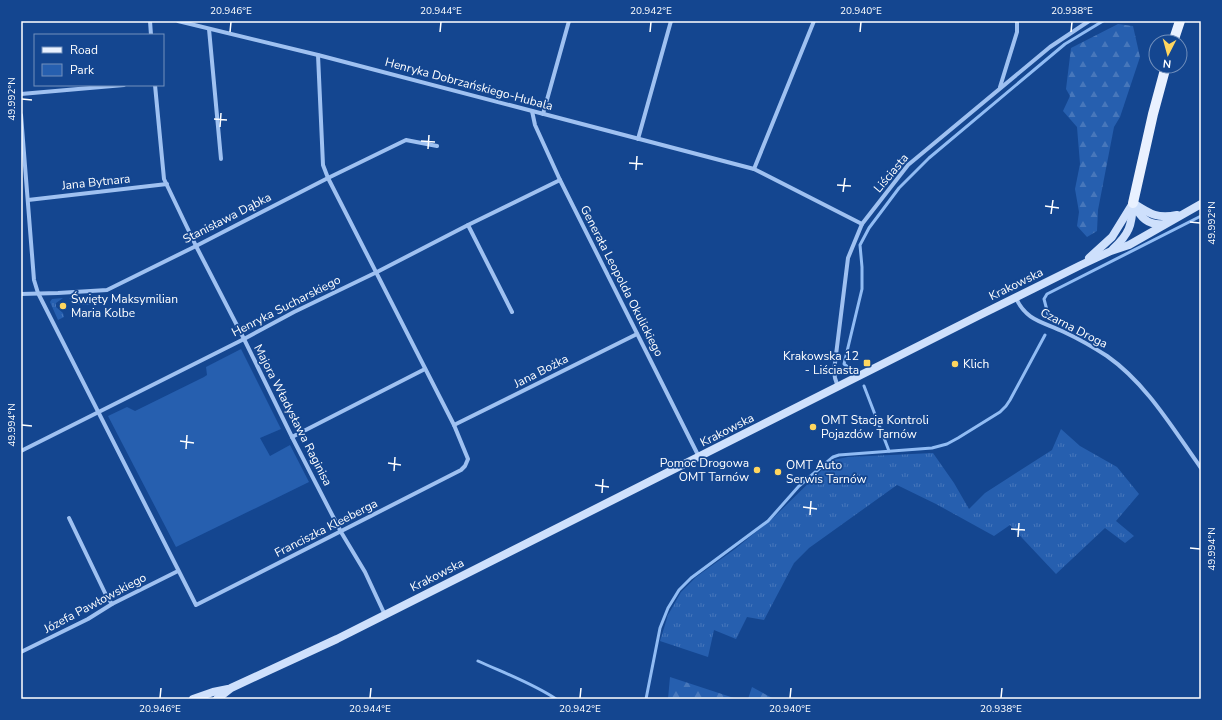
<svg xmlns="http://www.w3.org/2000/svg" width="1222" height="720" font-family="'Nunito Sans',sans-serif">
	<defs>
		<pattern id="grass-tufts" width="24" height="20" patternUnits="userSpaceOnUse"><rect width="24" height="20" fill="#265faf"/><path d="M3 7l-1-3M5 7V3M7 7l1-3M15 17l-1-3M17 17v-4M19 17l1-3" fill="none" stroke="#4777bb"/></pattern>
		<pattern id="forest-firs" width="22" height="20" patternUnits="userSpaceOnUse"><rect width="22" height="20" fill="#265faf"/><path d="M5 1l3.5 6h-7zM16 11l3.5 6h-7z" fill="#4777bb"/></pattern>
	</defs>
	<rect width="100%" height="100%" fill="#144690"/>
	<!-- grass -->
	<g fill="url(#grass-tufts)">
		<path d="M101,295l2,3 -14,7 -11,-1 -9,-6z"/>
		<path d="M63,298l-7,5v4l7,6 1,4 -6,3 -8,-18 2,-3z"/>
		<path d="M1061,429l19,17 37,21 22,27 -23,27 18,15 -9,7 -20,-15 -49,46 -46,-49 -16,11 -58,-32 -39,-19 -88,63 -15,15 -30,57 -17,-3 -11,22 -22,-9 -6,27 -48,-16 8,-26 13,-23 15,-15 39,-28 39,-32 49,-48 10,-9 15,-3 85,-4 21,30 15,26 16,-16 67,-43z"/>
	</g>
	<!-- forest -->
	<g fill="url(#forest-firs)">
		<path d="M1118,24l15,2 7,31 -20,60 -6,10 -16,83 -1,21 -10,6 -10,-11 2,-14 -4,-23 5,-25 -3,-37 -14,-16 7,-15 -4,-7 5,-41z"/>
		<path d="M670,677l67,22h-69z"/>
		<path d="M752,687l22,12h-26z"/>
	</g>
	<!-- park -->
	<path fill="#265faf" d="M241,349l40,80 -21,9 10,18 20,-11 19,37 -133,65 -68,-131 19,-9 8,4 69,-34 3,-2 -1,-8z"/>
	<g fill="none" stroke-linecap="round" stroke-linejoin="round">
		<!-- stream -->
		<g stroke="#91bcf4" stroke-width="3">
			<path d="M1049,318l-5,-19 3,-5 4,-2 150,-76"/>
			<path d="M849,368l-5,-4 18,-75v-22l-2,-22 9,-17 30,-40 30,-30 136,-114 38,-23"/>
			<path d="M864,386l25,65"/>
			<path d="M478,661c26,12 54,22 78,38"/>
			<path d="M646,699l14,-71 8,-20 11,-18 12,-12 77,-57 31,-35 34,-29 6,-2 93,-7 15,-4 11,-6 42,-26 6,-6 4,-6 35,-65"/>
		</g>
		<!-- minor -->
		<g stroke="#9fc1f1" stroke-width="4">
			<path d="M150,21l1,14"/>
			<path d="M178,21l140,34 436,114 108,55"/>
			<path d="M209,29l12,130"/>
			<path d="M155,85l9,94 32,67 48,93 48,98 49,95 24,40 20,43"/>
			<path d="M1000,87l17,-55v-11"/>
			<path d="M21,94l103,-9"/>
			<path d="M532,111l3,14 25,55 139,277"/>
			<path d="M543,114l26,-93"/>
			<path d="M21,115l13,165 4,13 158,312 265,-135 4,-4 3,-7 -14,-34 -126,-247 -5,-13 -5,-110"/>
			<path d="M638,139l33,-118"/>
			<path d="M754,169l60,-148"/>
			<path d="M28,200l139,-16"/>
			<path d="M468,225l44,87"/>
			<path d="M21,294l37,-1 49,-3 89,-44 132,-68 78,-38 31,6"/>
			<path d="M1016,298c10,23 28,24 48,34 15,7 29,15 43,24 40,28 66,73 94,112"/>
			<path d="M838,387l-3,-9 -1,-7 14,-113 14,-34 46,-59 142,-118 39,-26"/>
			<path d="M454,425l183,-91"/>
			<path d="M292,437l133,-68"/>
			<path d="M21,451l223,-112 50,-27 83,-40 91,-47 92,-45"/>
			<path d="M69,518l37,77 6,9"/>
			<path d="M21,652l67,-33 24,-15 66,-33"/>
		</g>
		<!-- secondary -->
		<g stroke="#cee0fc" stroke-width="8">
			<path d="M1133,203c17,11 24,16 44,12"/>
			<path d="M1134,204c6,13 14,22 30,20"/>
			<path d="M1113,249c16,-15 19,-23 20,-46"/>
			<path d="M1089,258l23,-21 21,-34"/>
			<path d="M193,699l20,-7 15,-3"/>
			<path d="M217,699l14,-11 106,-49 641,-323 103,-51 30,-14 18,-6 72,-41"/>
		</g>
		<!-- primary -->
		<g stroke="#e9f1ff" stroke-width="10">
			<path d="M1173,42l7,-21"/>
			<path d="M1133,203l20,-89 13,-48"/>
		</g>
	</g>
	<!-- ticks -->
	<path fill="none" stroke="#fff" stroke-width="1.5" d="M230,32l1,-10M440,32l1,-10M650,32l1,-10M860,32l1,-10M1071,32l1,-10M22,99l10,1M214,119l13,1M220,127l1,-14M421,141l14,1M428,149l1,-14M629,163l14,1M636,170l1,-14M837,185l14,1M843,192l2,-14M1045,206l14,2M1051,214l2,-14M1190,222l10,1M22,425l10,1M180,441l14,2M186,449l1,-14M388,463l13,2M394,471l1,-14M595,485l14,2M602,493l1,-14M803,507l14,2M810,515l1,-14M1011,529l14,1M1018,537l1,-14M1190,548l10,1M160,698l1,-10M370,698l1,-10M580,698l1,-10M790,698l1,-10M1001,698l1,-10"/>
	<!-- markers -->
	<g fill="#ffd65f" stroke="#144690" stroke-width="1.5">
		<circle cx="63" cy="306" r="4"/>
		<rect x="863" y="359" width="8" height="8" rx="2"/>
		<circle cx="955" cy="364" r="4"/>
		<circle cx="813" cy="427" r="4"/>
		<circle cx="757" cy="470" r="4"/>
		<circle cx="778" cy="472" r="4"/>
	</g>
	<g text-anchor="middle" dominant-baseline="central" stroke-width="3.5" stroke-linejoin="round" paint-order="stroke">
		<!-- street labels -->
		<g font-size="12" fill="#fff" stroke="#144690">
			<text transform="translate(469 84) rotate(15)">Henryka Dobrzańskiego-Hubala</text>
			<text transform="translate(891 173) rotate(-50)">Liściasta</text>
			<text transform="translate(96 182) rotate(-6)">Jana Bytnara</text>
			<text transform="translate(227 218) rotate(-27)">Stanisława Dąbka</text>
			<text transform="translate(622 281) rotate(63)">Generała Leopolda Okulickiego</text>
			<text transform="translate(1016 284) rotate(-26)">Krakowska</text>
			<text transform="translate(286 306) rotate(-27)">Henryka Sucharskiego</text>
			<text transform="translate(1074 328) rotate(27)">Czarna Droga</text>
			<text transform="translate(541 371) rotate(-27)">Jana Bożka</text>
			<text transform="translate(293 415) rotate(63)">Majora Władysława Raginisa</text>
			<text transform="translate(727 430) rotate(-27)">Krakowska</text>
			<text transform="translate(326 528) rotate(-27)">Franciszka Kleeberga</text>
			<text transform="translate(437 575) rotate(-27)">Krakowska</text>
			<text transform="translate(95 603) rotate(-28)">Józefa Pawłowskiego</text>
		</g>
		<!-- poi labels -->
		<g font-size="12" fill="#fff" stroke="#144690" text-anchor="start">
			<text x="71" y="299">Święty Maksymilian<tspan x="71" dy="14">Maria Kolbe</tspan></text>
			<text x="859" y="356" text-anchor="end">Krakowska 12<tspan x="859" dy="14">- Liściasta</tspan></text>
			<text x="963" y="364">Klich</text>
			<text x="821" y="420">OMT Stacja Kontroli<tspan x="821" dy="14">Pojazdów Tarnów</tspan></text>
			<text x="749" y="463" text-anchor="end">Pomoc Drogowa<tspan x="749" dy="14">OMT Tarnów</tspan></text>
			<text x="786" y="465">OMT Auto<tspan x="786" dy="14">Serwis Tarnów</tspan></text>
		</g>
	</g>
	<!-- border -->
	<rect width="1222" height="720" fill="none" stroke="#144690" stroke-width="44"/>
	<!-- legend -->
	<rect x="34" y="34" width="130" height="52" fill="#144690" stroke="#7290bc"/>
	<rect x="42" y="47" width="20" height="6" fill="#e9f1ff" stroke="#7290bc"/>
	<text x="70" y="54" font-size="12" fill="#ffffff">Road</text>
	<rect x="42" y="64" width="20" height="12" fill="#265faf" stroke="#7290bc"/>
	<text x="70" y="74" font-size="12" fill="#ffffff">Park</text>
	<!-- north arrow -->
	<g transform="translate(1168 54) rotate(186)"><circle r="19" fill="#144690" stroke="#7290bc"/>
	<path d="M0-3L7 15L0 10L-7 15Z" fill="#ffd65f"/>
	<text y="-6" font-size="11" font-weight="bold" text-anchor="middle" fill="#ffffff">N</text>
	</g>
	<rect x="22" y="22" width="1178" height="676" fill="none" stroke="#fff" stroke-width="1.5"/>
	<g font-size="10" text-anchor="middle" fill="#fff">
		<text x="231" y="14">20.946°E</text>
		<text x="441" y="14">20.944°E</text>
		<text x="651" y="14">20.942°E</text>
		<text x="861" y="14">20.940°E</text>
		<text x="1072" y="14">20.938°E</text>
		<text transform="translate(11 99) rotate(-90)" y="4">49.992°N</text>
		<text transform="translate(1211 223) rotate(-90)" y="4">49.992°N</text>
		<text transform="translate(11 425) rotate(-90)" y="4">49.994°N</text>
		<text transform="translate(1211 549) rotate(-90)" y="4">49.994°N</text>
		<text x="160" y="712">20.946°E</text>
		<text x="370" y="712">20.944°E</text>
		<text x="580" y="712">20.942°E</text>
		<text x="790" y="712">20.940°E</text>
		<text x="1001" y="712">20.938°E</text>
	</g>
</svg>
